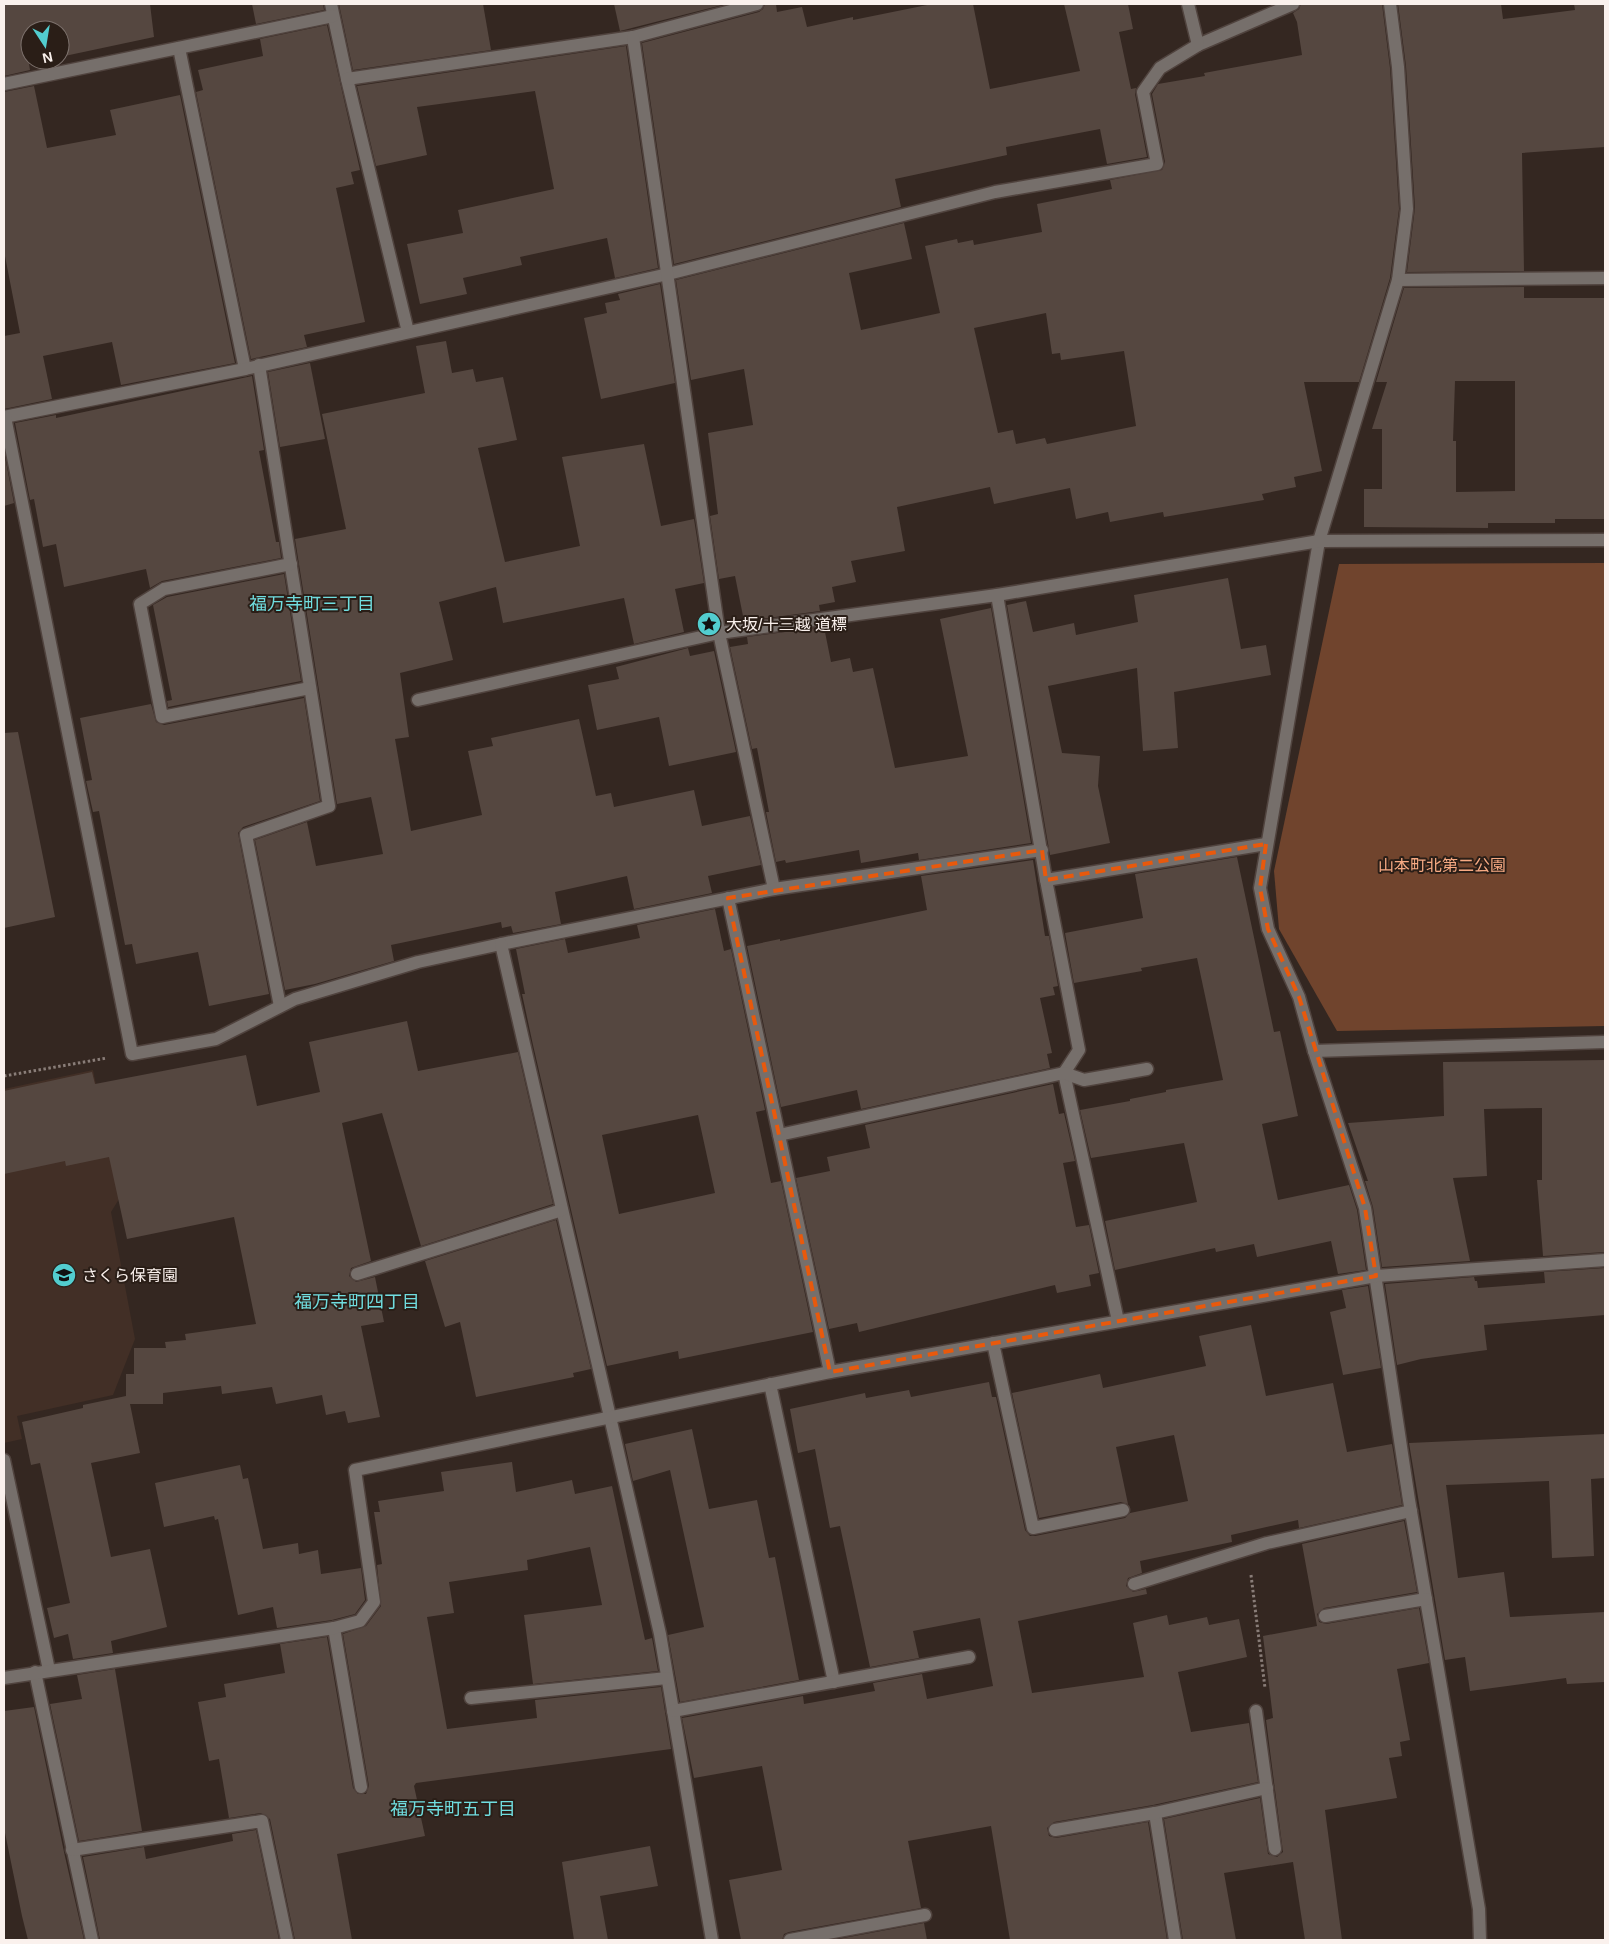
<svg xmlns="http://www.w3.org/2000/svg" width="1609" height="1944" font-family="Arial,'Noto Sans JP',sans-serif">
	<rect width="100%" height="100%" fill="#342721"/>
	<!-- built -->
	<path fill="#422f26" d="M93,1070l26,129 -8,13 24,127 -22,56 -96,21 5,23 -18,4v-354z"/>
	<!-- green -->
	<path fill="#70442d" d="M1605,563v463l-268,5 -58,-102 -5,-58 65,-307z"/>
	<!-- building -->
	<g fill="#554740" fill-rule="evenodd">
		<path d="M4,4h146l4,33 -94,20v-27h-30v30h17l-18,4 1,6 -26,6z"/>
		<path d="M252,4h71l1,6 -68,14z"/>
		<path d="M339,4h144l8,46 -138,20z"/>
		<path d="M614,4h112l-106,27z"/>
		<path d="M765,4h11l1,8 25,-5 5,20 46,-10v3l79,-16h41l17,85 90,-18 -16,-67h64l5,25 -14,3 12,57 5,-1 -1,6 12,63 -40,7 -7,-35 -94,18 1,8 -112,24 6,28 -227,57 -32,-221 117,-31 4,-3z"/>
		<path d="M1301,4h81l8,64 9,141 -9,69 -31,104h-55l18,89 -28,6 2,10 -34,7 2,6 -100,17 -1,-5 -53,10 -2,-10 -32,7 -6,-31 -76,16 -4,-17 -93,20 8,44 -54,10 5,21 -24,5 3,15 -16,3 1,6 -76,10 -9,-45 -16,3 -9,-63 8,-2 -10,-81 45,-8 -9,-56 -53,11 -15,-100 228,-57 8,36 -63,14 12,57 79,-17 -15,-67 32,-7 1,4 15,-3 1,5 68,-13 -5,-28 75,-15 -2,-9 52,-10 3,-8 -13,-68 6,-10 47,-8 -1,-3 98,-18 -5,-33 -4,-9 6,-4zM1046,313l6,41 8,-1 1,7 63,-9 12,75 -89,18 -2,-6 -29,6 -3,-14 -15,3 -24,-105z"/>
		<path d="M1398,4h103l2,15 72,-9 -1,-6h31v143l-83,6 2,118 -117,1 8,-64 -9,-142z"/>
		<path d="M327,25l33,145 -9,2 3,12 -18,4 29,134 -61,13 3,12 -56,12 -55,-267 7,-2 -5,-20 65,-14 -3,-17z"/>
		<path d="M626,46l32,222 -43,10 -8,-40 -87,19 2,8 -59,13 4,16 -47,10 -13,-60 56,-11 -5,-23 96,-21 -19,-98 -118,16 10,48 -51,11 -19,-80z"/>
		<path d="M34,86l13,62 69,-13 -6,-25 70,-15 55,268 -114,22 -9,-43 -69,14 9,43 -48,10v-73l16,-3 -16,-82v-159z"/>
		<path d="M660,284l15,99 -74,16 -17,-81 23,-5 -2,-10 15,-3 -2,-6z"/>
		<path d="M1524,287v11h81v221h-50v4h-67v5l-124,-1v-38h18v-60h-10l15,-47h-11l28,-94zM1455,381h60v110l-59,1v-51h-3z"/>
		<path d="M446,341l6,32 21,-4 3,13 27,-5 14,63 -39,8 27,114 75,-16 -18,-89 82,-13 17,82 33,-7 10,64 -29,6 9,43 -50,12 -10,-46 -121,25 -7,-36 -57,15 14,58 -53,13 9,64 -14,2 16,92 71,-16 -14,-64 25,-5 -2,-8 88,-19 17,77 15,-3 3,14 80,-17 8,36 48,-10 11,49 -53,11 4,17 -78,16 -7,-33 -72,16 6,32 -48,9 -2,-7 -9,2 -1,-6 -110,23 3,16 -79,23 -30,6 -30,-150 52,-18 9,44 67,-12 -12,-57 -34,7 -42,-265 51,-10 -24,-115 103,-21 -9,-47z"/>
		<path d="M310,363l15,76 -45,8 -12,-75z"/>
		<path d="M252,376l12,74 -5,1 17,91h3l2,16 -119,23 -12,7 -4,-19 -82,18 -8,-43 -13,3 -9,-48 -4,1 -15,-77 41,-8v3z"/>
		<path d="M4,452l10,51 -10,3z"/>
		<path d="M284,574l17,107 -133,26 -1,-6 5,-1 -19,-95 14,-8z"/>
		<path d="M1228,578l13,71 25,-4 5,30 -97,17 4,56 -35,3 -6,-83 -89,18 14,67 38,3 -2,30 12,57 -60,12 -43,-250 19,-4 7,31 41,-9 2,12 62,-13 -4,-27z"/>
		<path d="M991,608l40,235 -112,17 -1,-7 -57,10 -2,-13 -73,13 -1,-3 -9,2 -10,-50h3l-12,-64 -5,1 -22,-102 18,-3 -1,-7 77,-10 7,35 19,-4 3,14 20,-4 22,100 73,-12 -28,-137z"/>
		<path d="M688,648l2,8 24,-5 22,101 -67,14 -10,-49 -62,13 -9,-45 31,-6 -3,-12z"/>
		<path d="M304,698l16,103 -77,26 -5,6 31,161 -60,12 -11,-54 -62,12 -4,-20 -7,1 -26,-134 -6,1 -7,-31 6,-1 -12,-62 71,-14 5,18 8,3z"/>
		<path d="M18,732l37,185 -51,11v-195z"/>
		<path d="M1237,857l37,175 6,-1 18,85 -36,8 16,76 71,-15 8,25 9,60 -28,4 -7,-33 -74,16 -3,-13 -38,8 -1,-4 -100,22 -10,-49 92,-19 -13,-59 -93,15 -11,-48 50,-9v-2l36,-7v-2l57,-10 -26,-122 -56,10 1,3 -68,12 -9,-50 78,-15 -8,-44z"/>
		<path d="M1033,860l12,76h4l9,50 -5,1 2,8 -15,3 12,55 -5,1 3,14 -189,41 -4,-19 -76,17 -34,-161 33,-7v2l147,-31 -6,-34z"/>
		<path d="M715,909l9,42 7,-2 34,161 -9,2 15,71 10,-2 32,151 -134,27 -1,-8 -71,15 -74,-321 -11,-51h3l-9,-45 49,-10 3,14 72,-15 -3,-13zM698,1115l17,78 -96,21 -17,-79z"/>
		<path d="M407,1021l11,50 100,-19 35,152 -132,42 -39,-133 -40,10 29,138 -20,7 -2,8 7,6 19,-5 9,45 -23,4 19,91 -32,6 -3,-12 -19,4 -4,-20 -46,9 -4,-17 -50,7 -1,-8 -58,7v11h-33l10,49 -49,10 20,94 39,-8 17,78 -56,14 2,12 -40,6 -5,-25 -14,4 -7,-30 23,-5 -30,-140 -9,2 -9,-43 61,-14v-3l43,-9v-22h8v-26h32l-1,-6 21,-2 -1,-6 71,-10 -22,-107 -107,22 -18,-82 -43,9 -1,-5 -61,13v-83l88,-19 3,12 151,-29 11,51 63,-14 -11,-50z"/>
		<path d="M1605,1060v192l-62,4 -6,-76h5v-72l-58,1 3,67 -34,2 17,83 -88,6 -9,-60 -8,-26h3l-20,-58 96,-7 -1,-54z"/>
		<path d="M1053,1084l6,30 5,-1 11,48 -12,2 13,64 13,-2 10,48 -10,2 2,11 -34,7 -2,-8 -196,47 -2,-9 -28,6 -33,-151 34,-7 -3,-14 43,-9 -5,-23z"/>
		<path d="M556,1220l35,149 -18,4 1,4 -98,20 -16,-75 -15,5 -20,-66z"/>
		<path d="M1605,1268v47l-121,10 3,25 -66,9 -24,6 -12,-81 89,-7 1,4h2l1,7 67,-5 -1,-11z"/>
		<path d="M1368,1286l13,82 -38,7 -13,-63 16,-4 -4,-18z"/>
		<path d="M1251,1325l15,71 67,-13 14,69 45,-8 10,61 -103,23 -1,-8 -67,15 1,7 -92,19 2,12 -14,5 -2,8 7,6 13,-3 1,5 -129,27 14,72 112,-16 -11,-54 34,-8 2,10 38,-8 2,8 30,-6 8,38 -69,15 13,60 58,-9 9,59 -105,23 -99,17 -7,6 2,8 7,2 92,-16 19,118h-157l-19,-114 -83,15 13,67 -132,24 -5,2 -2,6h-41l-12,-60 53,-10 -20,-104 -68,12 -12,-60 121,-22 1,8 71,-13 -2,-8 49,-9 5,25 66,-13 -13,-68 -67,13 6,27 -49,9 -30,-141 -10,2 -15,-79 -17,4 -8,-44 75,-16 1,5 43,-8 2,7 78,-15 3,15h4l29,133 5,6h5l90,-18 5,-5 58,-12 -14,-66 -58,12 12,57 -7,-2 -82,16 -27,-125 88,-19 3,14 103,-22 -7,-30z"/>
		<path d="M692,1429l17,80 48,-9 12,58 6,-1 24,123 -119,22 -12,-67 36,-8 -34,-157 -37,11 -8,-37z"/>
		<path d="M1605,1434v44l-14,1 3,77 -42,2 -3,-77 -103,4 12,93 46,-6 6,45 95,-5v70l-38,2 -1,-6 -96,13 -5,-34 -20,3 -36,-217z"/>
		<path d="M512,1462l4,30 56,-12 3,14 37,-8 33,154 7,-2 6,33 -125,13 -9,-69 78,-10 -12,-58 -63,13 1,10 -79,12 5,31 -27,4 20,112 90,-11 -2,-18 126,-13 10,62 -255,34 -2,3 11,50 -88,18 15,86h-57l-25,-121 -9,-6 -32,5 -10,-59 -10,2 -11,-59 28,-5 -2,-13 61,-11 -5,-29 47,-7 26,151 5,6h8l3,-8 -26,-152 23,-8 15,-20 -4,-41 5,-1 -8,-52h6l-2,-11 66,-10 -3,-19z"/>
		<path d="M240,1465l3,14 5,-1 15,71 35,-6 1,11 19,-4 3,24 40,-6 4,32 -10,14 -23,6 -55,8 -4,-21 -35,8 -20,-96 -3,1 -1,-4 -50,11 -9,-44z"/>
		<path d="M1404,1521l13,71 -93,16 -7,6 2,8 7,2 93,-16 10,55 -32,6 13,71 -10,2 2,14 -13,2 8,40 -72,12 17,130h-37l-12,-78 -69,11 12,67h-53l-19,-121 96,-21 8,56 9,3 6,-5 -17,-132 7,-2 -10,-82 54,-10 -15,-82z"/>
		<path d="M115,1669l27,162 -63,10 -29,-137 32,-5 -5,-24z"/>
		<path d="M34,1707l30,145 20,88h-56l-6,-24 -18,-88v-117z"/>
		<path d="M256,1830l23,110h-179l-17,-83 61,-10 2,12 87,-18 -1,-7z"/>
		<path d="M650,1846l8,40 -58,10 8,44h-34l-12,-78z"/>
		<path d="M924,1923l3,17h-94z"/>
	</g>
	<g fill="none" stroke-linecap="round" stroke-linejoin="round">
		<!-- street casing -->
		<g stroke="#50433e" stroke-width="15">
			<g id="street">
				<path d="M331,4l16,75 61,253"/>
				<path d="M1390,4l8,63 9,142 -9,71 -79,261 -59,347 8,41 31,68 15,54 51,157 44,292 70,409 1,31"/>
				<path d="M1198,45l95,-41"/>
				<path d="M179,48l66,321"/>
				<path d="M347,79l286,-42 124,-33"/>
				<path d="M4,84l329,-68"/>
				<path d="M1398,280l207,-2"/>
				<path d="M259,365l70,441 -83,29 34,171"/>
				<path d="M4,417l241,-48 423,-95 327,-82 162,-28 -14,-72 17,-24 38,-23 -10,-41"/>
				<path d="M5,417l127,637 84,-15 79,-40 123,-37 83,-18 273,-55 -55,-256 -86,-596"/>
				<path d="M291,564l-127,25 -24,15 22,113 148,-29"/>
				<path d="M997,595l49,285 33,170 -15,23 54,248"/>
				<path d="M418,700l301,-67 278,-38 322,-54 286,-1"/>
				<path d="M1046,880l220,-36"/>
				<path d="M774,889l268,-39"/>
				<path d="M728,898l102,474"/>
				<path d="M501,944l159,690 52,306"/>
				<path d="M1314,1051l291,-9"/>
				<path d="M779,1135l285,-62 20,7 63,-11"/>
				<path d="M357,1274l205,-64"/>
				<path d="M993,1343l40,185 90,-18"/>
				<path d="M770,1384l64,298"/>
				<path d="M4,1460l45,210"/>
				<path d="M1134,1584l133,-41 144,-32"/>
				<path d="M1325,1616l101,-17"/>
				<path d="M334,1628l27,159"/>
				<path d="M35,1672l57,268"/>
				<path d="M4,1678l330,-50 26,-7 14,-19 -19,-132 475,-98 546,-96 229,-16"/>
				<path d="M471,1698l196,-20"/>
				<path d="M673,1711l296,-54"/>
				<path d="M1256,1711l19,138"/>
				<path d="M1155,1813l20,127"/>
				<path d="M1055,1830l100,-17 112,-25"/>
				<path d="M72,1850l190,-29 25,119"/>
				<path d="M790,1940l135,-25"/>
			</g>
		</g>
		<!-- path -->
		<g stroke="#897d78" stroke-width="3" stroke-dasharray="2.5 2.5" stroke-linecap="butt">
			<path d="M4,1076l103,-18"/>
			<path d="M1251,1575l14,113"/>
		</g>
		<!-- street -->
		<use href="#street" stroke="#766f6b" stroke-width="12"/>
	</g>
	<!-- marked area -->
	<path fill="none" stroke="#e8590c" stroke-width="4" stroke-dasharray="10 6" stroke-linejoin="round" d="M1266,844l-6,44 8,41 31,68 66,211 11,68 -546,96 -102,-474 314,-48 4,30z"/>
	<!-- icons -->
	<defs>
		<g id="sight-disc" transform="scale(1.25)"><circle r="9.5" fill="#52cdcf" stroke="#2a1e17"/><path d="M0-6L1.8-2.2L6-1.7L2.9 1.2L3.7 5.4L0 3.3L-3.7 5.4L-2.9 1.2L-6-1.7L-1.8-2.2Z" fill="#111"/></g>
		<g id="school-disc" transform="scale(1.25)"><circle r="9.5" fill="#52cdcf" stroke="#2a1e17"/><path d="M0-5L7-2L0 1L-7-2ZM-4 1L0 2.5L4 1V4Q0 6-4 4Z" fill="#111"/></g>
	</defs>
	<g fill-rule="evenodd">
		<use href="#sight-disc" x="709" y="624"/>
		<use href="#school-disc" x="64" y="1275"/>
	</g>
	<g text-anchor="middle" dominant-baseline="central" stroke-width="4" stroke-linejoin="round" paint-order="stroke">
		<!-- poi labels -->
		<g font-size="16" fill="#faf1ed" stroke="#2a1e17" text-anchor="start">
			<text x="726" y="624">大坂/十三越 道標</text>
			<text x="82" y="1275">さくら保育園</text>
		</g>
		<!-- park labels -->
		<g font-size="16" fill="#f7aa83" stroke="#2a1e17">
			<text x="1442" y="865">山本町北第二公園</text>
		</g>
		<!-- neighbourhood labels -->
		<g font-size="18" fill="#70dddf" stroke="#2a1e17">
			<text x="312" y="604">福万寺町三丁目</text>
			<text x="357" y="1302">福万寺町四丁目</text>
			<text x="453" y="1809">福万寺町五丁目</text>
		</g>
	</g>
	<!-- border -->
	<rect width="1609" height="1944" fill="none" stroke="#faf1ed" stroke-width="10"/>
	<!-- north arrow -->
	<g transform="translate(45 45) rotate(168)"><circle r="24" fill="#2a1e17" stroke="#7d726d"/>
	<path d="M0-4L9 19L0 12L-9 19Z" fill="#52cdcf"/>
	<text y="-8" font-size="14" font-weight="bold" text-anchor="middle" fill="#faf1ed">N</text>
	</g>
</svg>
